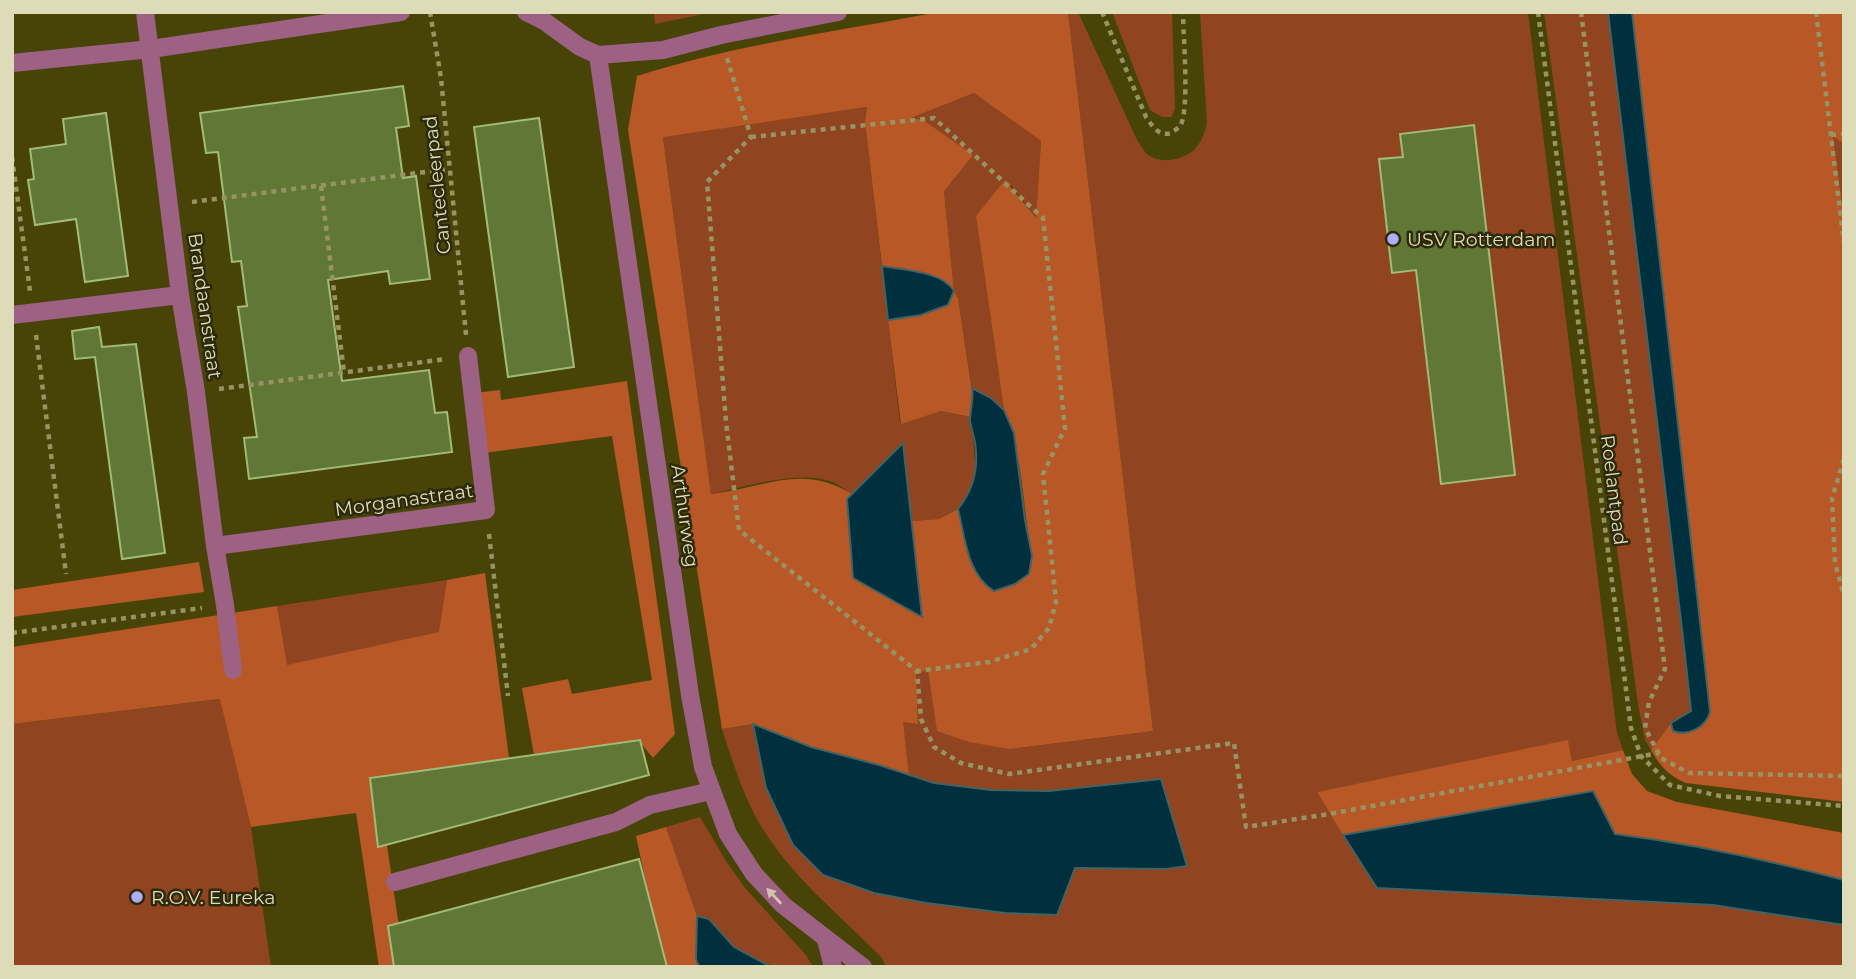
<svg xmlns="http://www.w3.org/2000/svg" width="1856" height="979" font-family="Montserrat,sans-serif">
	<rect width="100%" height="100%" fill="#484407"/>
	<!-- green -->
	<g fill="#904520">
		<path d="M654,12h59l-58,12z"/>
		<path d="M1068,12h10l59,128c3,4 6,10 10,14 13,11 37,6 48,-5 7,-8 10,-17 12,-26l-7,-111h328l89,721 6,17 -51,11 -4,-20 -251,51 60,96 336,17 131,20v42h-958l-4,-9c-39,-40 -83,-75 -114,-121 -22,-32 -34,-71 -46,-108l31,-5 13,64 27,57 281,23 92,1 21,-3 -26,-87c-82,12 -173,23 -252,-4l-7,-54 16,3 -2,-52 12,-2 10,61 71,18 144,-18z"/>
		<path d="M1112,12h60l3,97 -4,8h-9l-12,-7z"/>
		<path d="M1544,12h64l83,699 -20,12 -20,27 -6,-10 -7,-36z"/>
		<path d="M974,93l67,48 -5,78 -25,-34 -35,31 28,194 -13,-12 -19,-10 -14,-90 -4,-7 -10,-100 -35,-72z"/>
		<path d="M867,107l-2,15 35,301 41,-12 30,6 5,57 -9,23 -9,12 -19,10 -27,2 -10,-77 -50,50c-6,-4 -13,-9 -19,-12 -35,-13 -86,5 -122,12l-48,-358z"/>
		<path d="M1833,135l11,9v76z"/>
		<path d="M447,580l-7,52 -154,34 -9,-60z"/>
		<path d="M221,699l30,128 20,140h-259v-243z"/>
		<path d="M700,817l26,44 19,27 61,67 7,12c-30,0 -53,1 -79,-20 -15,-12 -16,-26 -37,-31l-31,-89z"/>
	</g>
	<!-- forest -->
	<g fill="#b85827" fill-rule="evenodd">
		<path d="M939,12h129l85,719 -144,18 -40,-7 -32,-11 -9,-61 -12,3 2,51 -15,-2 6,53 -98,-28 -58,-23 -31,5 -94,-599 9,-54c97,-31 202,-45 302,-64zM974,93l67,48 -5,77 -31,-38 -29,36 28,194c20,46 18,97 28,145l-61,9 -13,-55 -19,10 -27,2 9,96 -74,-118 5,-5c-51,-31 -87,-6 -141,0l-48,-357 204,-30 -2,15 17,144 51,10 -12,39 -33,5 13,104 40,-13 30,6 2,-20 -15,-99 -4,-7 -10,-100 29,-36 -50,-35 -12,-2z"/>
		<path d="M1632,12h212v132l-11,-8 11,84v582l-158,-19c-17,-7 -26,-17 -35,-33l20,-27 2,7 37,-18z"/>
		<path d="M627,381l48,353 -22,24 -14,-17 -105,14 -12,-67 46,-9 4,15 80,-14 -40,-244 -128,17 -9,-60 25,-3 1,10z"/>
		<path d="M199,562l5,30 -192,25v-27z"/>
		<path d="M485,573l24,185 -132,20 28,189h-26l-23,-154 -105,14 -31,-128 -208,25v-77l265,-41 10,59 152,-33 8,-52z"/>
		<path d="M1568,740l4,21 51,-11 9,24 15,17 30,11 167,31v47c-76,-20 -152,-37 -229,-46l-22,-43 -250,44 -26,-43z"/>
		<path d="M666,827l31,89 -1,43 3,8h-35l-28,-131z"/>
	</g>
	<!-- water -->
	<g fill="#002f3e" stroke="#436363" stroke-width="2">
		<path d="M1608,12h24l78,700c-4,15 -22,25 -37,19l-2,-8 20,-12 -7,-65z"/>
		<path d="M882,266c21,4 60,5 72,25l-6,14 -27,10 -33,5z"/>
		<path d="M972,388l19,10 13,12 10,23 11,87 7,36 -3,18 -14,10 -21,7c-27,-16 -29,-54 -36,-82 16,-20 21,-41 17,-66 -1,-7 -4,-15 -5,-22 0,-11 4,-21 2,-33z"/>
		<path d="M903,443l19,174 -69,-39 -6,-79z"/>
		<path d="M753,724l58,23 68,18 55,18 57,7 58,1 112,-12 26,87 -21,3 -91,-1 -18,47 -52,-2 -79,-10 -52,-10 -51,-18 -30,-30 -27,-57z"/>
		<path d="M1593,791l22,43c78,10 153,26 229,46v45l-131,-20 -336,-17 -34,-53z"/>
		<path d="M697,916l12,3 25,28 37,20h-72l-3,-8z"/>
	</g>
	<!-- building -->
	<g fill="#617735" stroke="#a2bb77" stroke-width="2">
		<path d="M403,86l6,40 -13,2 7,50 13,-2 14,103 -40,5 -2,-13 -60,9 5,36 9,65 87,-11 6,43 12,-1 5,40 -203,27 -5,-41 13,-1 -19,-130 9,-1 -6,-45 -9,1 -14,-110 -12,1 -6,-40z"/>
		<path d="M106,113l22,163 -43,6 -9,-63 -41,6 -7,-45 6,-1 -4,-30 36,-5 -3,-25z"/>
		<path d="M539,118l35,249 -66,10 -34,-250z"/>
		<path d="M1474,125l41,350 -74,9 -25,-214 -24,3 -13,-114 24,-2 -3,-23z"/>
		<path d="M99,327l3,20 34,-3 29,209 -43,6 -27,-202 -20,2 -3,-28z"/>
		<path d="M640,740l9,35 -271,72 -8,-69z"/>
		<path d="M639,859l28,108h-273l-6,-41z"/>
	</g>
	<g fill="none" stroke-linecap="round" stroke-linejoin="round">
		<!-- path -->
		<g stroke="#979464" stroke-width="4.5" stroke-dasharray="5 5" stroke-linecap="butt">
			<path d="M430,12l11,66 25,257"/>
			<path d="M1102,12l44,105c6,8 12,20 25,16 1,-1 8,-5 9,-7 10,-14 3,-92 3,-114"/>
			<path d="M1538,12l93,716 10,28 29,29 50,11 124,10"/>
			<path d="M1581,12l84,657 -16,33 -4,26 16,30 28,15 155,3"/>
			<path d="M1816,12l28,231"/>
			<path d="M727,58l24,79 -44,45 19,240 13,108 178,141 4,48 13,28 27,16 48,11 225,-31 12,84 83,-13 330,-61"/>
			<path d="M1831,135l13,-1"/>
			<path d="M751,137l183,-19 109,100 22,210 -22,46 13,128 -7,26 -18,21 -42,13 -72,9"/>
			<path d="M12,157l18,134"/>
			<path d="M321,186l23,186"/>
			<path d="M192,202l257,-33"/>
			<path d="M36,335l30,239"/>
			<path d="M219,389l227,-30"/>
			<path d="M1844,459l-12,39 3,65 9,33"/>
			<path d="M489,534l19,162"/>
			<path d="M12,633l190,-25"/>
		</g>
		<!-- minor -->
		<g stroke="#9d6183" stroke-width="18">
			<path d="M145,12l35,283 16,97 19,154 10,59 8,65"/>
			<path d="M526,12l18,9 36,26 18,8 65,-5 58,-15 117,-23"/>
			<path d="M598,55l92,640 13,72 25,67 26,40 29,31 80,62"/>
			<path d="M12,63l139,-14 250,-37"/>
			<path d="M12,315l168,-20"/>
			<path d="M215,546l271,-36 -18,-154"/>
			<path d="M395,882l221,-60 34,-17 61,-14"/>
			<path d="M826,940l7,27"/>
		</g>
	</g>
	<!-- one-way arrows -->
	<defs><path id="oneway-solid" d="M-6-.8H1V-3.2L6.5 0L1 3.2V.8H-6Z" transform="scale(1.75)"/></defs>
	<use fill="#d1c3ad" href="#oneway-solid" transform="translate(774 896) rotate(-133)"/>
	<!-- markers -->
	<g fill="#b0aefa" stroke="#2c2a0b" stroke-width="2.5">
		<circle cx="1393" cy="239" r="7"/>
		<circle cx="137" cy="897" r="7"/>
	</g>
	<g text-anchor="middle" dominant-baseline="central" stroke-width="5" stroke-linejoin="round" paint-order="stroke">
		<!-- street labels -->
		<g font-size="19" fill="#dedcb8" stroke="#2c2a0b">
			<text transform="translate(437 185) rotate(-96)">Cantecleerpad</text>
			<text transform="translate(205 306) rotate(82)">Brandaanstraat</text>
			<text transform="translate(1614 490) rotate(83)">Roelantpad</text>
			<text transform="translate(404 500) rotate(-8)">Morganastraat</text>
			<text transform="translate(685 516) rotate(82)">Arthurweg</text>
		</g>
		<!-- poi labels -->
		<g font-size="19" fill="#dedcb8" stroke="#2c2a0b" text-anchor="start">
			<text x="1407" y="239">USV Rotterdam</text>
			<text x="151" y="897">R.O.V. Eureka</text>
		</g>
	</g>
	<!-- border -->
	<rect width="1856" height="979" fill="none" stroke="#dedcb8" stroke-width="28"/>
</svg>
